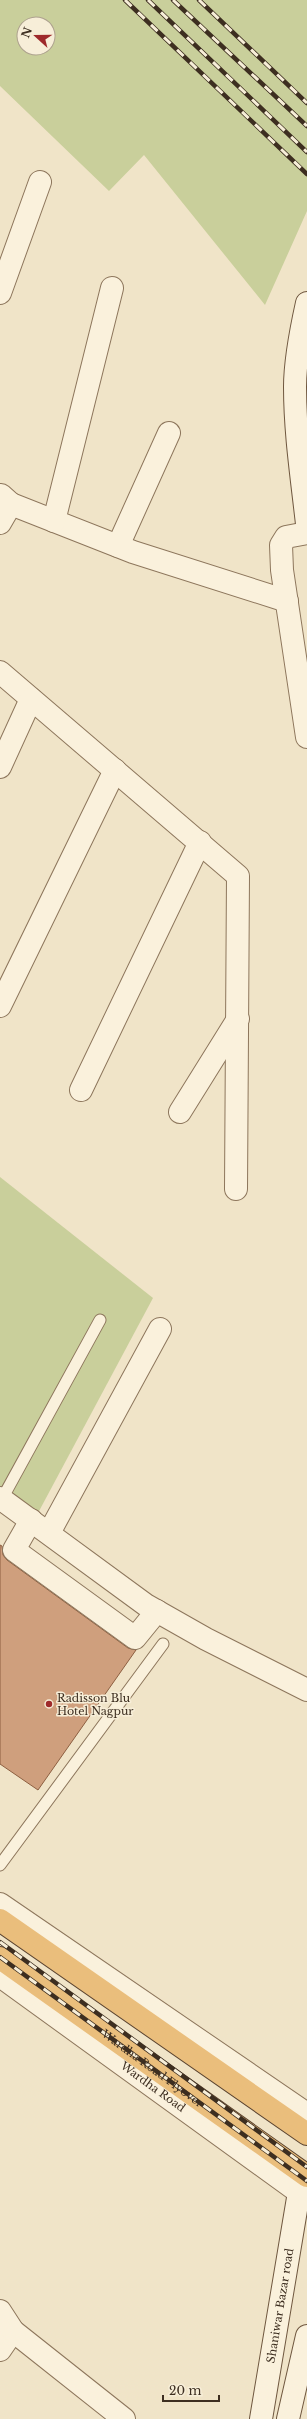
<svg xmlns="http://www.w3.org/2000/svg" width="307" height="2419" font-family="'Libre Baskerville',serif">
	<rect width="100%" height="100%" fill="#f0e4c8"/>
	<!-- green -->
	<g fill="#c9cf9b" fill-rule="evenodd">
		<path d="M0,0h307v211l-42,94 -121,-150 -35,36 -109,-105zM24,24h24v24h-24z"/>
		<path d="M0,1177l153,121 -115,215 -38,-17z"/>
	</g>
	<!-- building -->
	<path fill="#cf9f7d" stroke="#8d5f41" d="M0,1545l2,1 1,9 4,5 121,88 8,2 -98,140 -38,-26z"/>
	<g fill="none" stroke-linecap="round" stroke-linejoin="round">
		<!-- service casing -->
		<g stroke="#8d765c" stroke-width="13">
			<g id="service">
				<path d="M2,1499l98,-179"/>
				<path d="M0,1865l163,-221"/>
			</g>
		</g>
		<!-- minor casing -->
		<g stroke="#8d765c" stroke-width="24">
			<g id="minor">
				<path d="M0,293l40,-111"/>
				<path d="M11,504l122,48 154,49"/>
				<path d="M54,521l58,-233"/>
				<path d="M0,523l11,-19 -10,-9"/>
				<path d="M118,546l51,-113"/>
				<path d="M0,672l238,204 -2,313"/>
				<path d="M0,767l31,-68"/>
				<path d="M0,1006l115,-236"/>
				<path d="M81,1090l119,-248"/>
				<path d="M180,1112l58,-93"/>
				<path d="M0,1498l146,107 60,34 101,51"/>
				<path d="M31,1520l-17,30 121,88 22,-27"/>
				<path d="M49,1533l111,-204"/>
				<path d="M0,2311l13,20 -13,19"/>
				<path d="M13,2331l111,88"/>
			</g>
		</g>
		<!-- tertiary casing -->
		<g stroke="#8d765c" stroke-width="24">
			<g id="tertiary">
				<path d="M307,533l-21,4 -5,8 1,25 25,167"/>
				<path d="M0,1904l307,210"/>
				<path id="s1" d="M0,1976l307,222"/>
			</g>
		</g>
		<!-- secondary casing -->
		<g stroke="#6f573f" stroke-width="24">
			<g id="secondary">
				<path d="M307,303c-6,27 -12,56 -12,84 0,46 7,92 12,137"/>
				<path id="s2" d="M261,2419l38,-227 8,-13"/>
				<path d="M288,2419l19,-83"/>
			</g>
		</g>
		<!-- trunk casing -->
		<g stroke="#5b4430" stroke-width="24">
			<g id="trunk">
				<path d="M0,1920l307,214"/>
				<path d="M0,1958l307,218"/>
			</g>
		</g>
		<!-- service -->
		<use href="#service" stroke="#faf1dc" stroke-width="11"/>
		<!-- minor -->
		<use href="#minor" stroke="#faf1dc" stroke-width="22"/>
		<!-- tertiary -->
		<use href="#tertiary" stroke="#faf1dc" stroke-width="22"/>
		<!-- secondary -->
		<use href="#secondary" stroke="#faf1dc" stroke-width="22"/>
		<!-- trunk -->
		<use href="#trunk" stroke="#eabe7c" stroke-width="22"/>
		<!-- rail casing -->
		<g stroke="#3d2e20" stroke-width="4.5">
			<g id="rail">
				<path d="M125,0l182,174"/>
				<path d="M148,0l159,152"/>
				<path d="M173,0l134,126"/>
				<path d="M199,0l108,103"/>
				<path d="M0,1942l307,225"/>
				<path id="s3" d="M0,1957l307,224"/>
			</g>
		</g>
		<!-- rail -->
		<use href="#rail" stroke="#f7eed8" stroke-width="3" stroke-dasharray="9" stroke-linecap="butt"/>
	</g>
	<!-- markers -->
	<circle fill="#9e2a2b" stroke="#f7eed8" stroke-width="1.5" cx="49" cy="1704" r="4"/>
	<g text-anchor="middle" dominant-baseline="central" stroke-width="3" stroke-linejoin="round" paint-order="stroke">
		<!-- poi labels -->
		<g font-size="11" fill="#3d2e20" stroke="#f7eed8" text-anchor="start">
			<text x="57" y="1698">Radisson Blu<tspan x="57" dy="13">Hotel Nagpur</tspan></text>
		</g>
		<!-- street labels -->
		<g font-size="11" fill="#3d2e20" stroke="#f7eed8">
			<text stroke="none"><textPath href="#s3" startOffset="189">Wardha Road Flyover</textPath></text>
			<text stroke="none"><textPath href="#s1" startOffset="189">Wardha Road</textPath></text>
			<text stroke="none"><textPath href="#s2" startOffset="115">Shaniwar Bazar road</textPath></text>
		</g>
	</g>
	<!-- north arrow -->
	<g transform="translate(36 36) rotate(291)"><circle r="19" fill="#f7eed8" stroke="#ada18e"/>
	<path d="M0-3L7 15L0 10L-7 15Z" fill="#9e2a2b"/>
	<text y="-6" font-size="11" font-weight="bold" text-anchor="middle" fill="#3d2e20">N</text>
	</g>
	<!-- scale -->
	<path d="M163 2395v6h56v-6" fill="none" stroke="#3d2e20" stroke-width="2"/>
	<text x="169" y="2395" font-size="12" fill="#3d2e20" stroke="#f7eed8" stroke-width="3" paint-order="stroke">20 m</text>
</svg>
